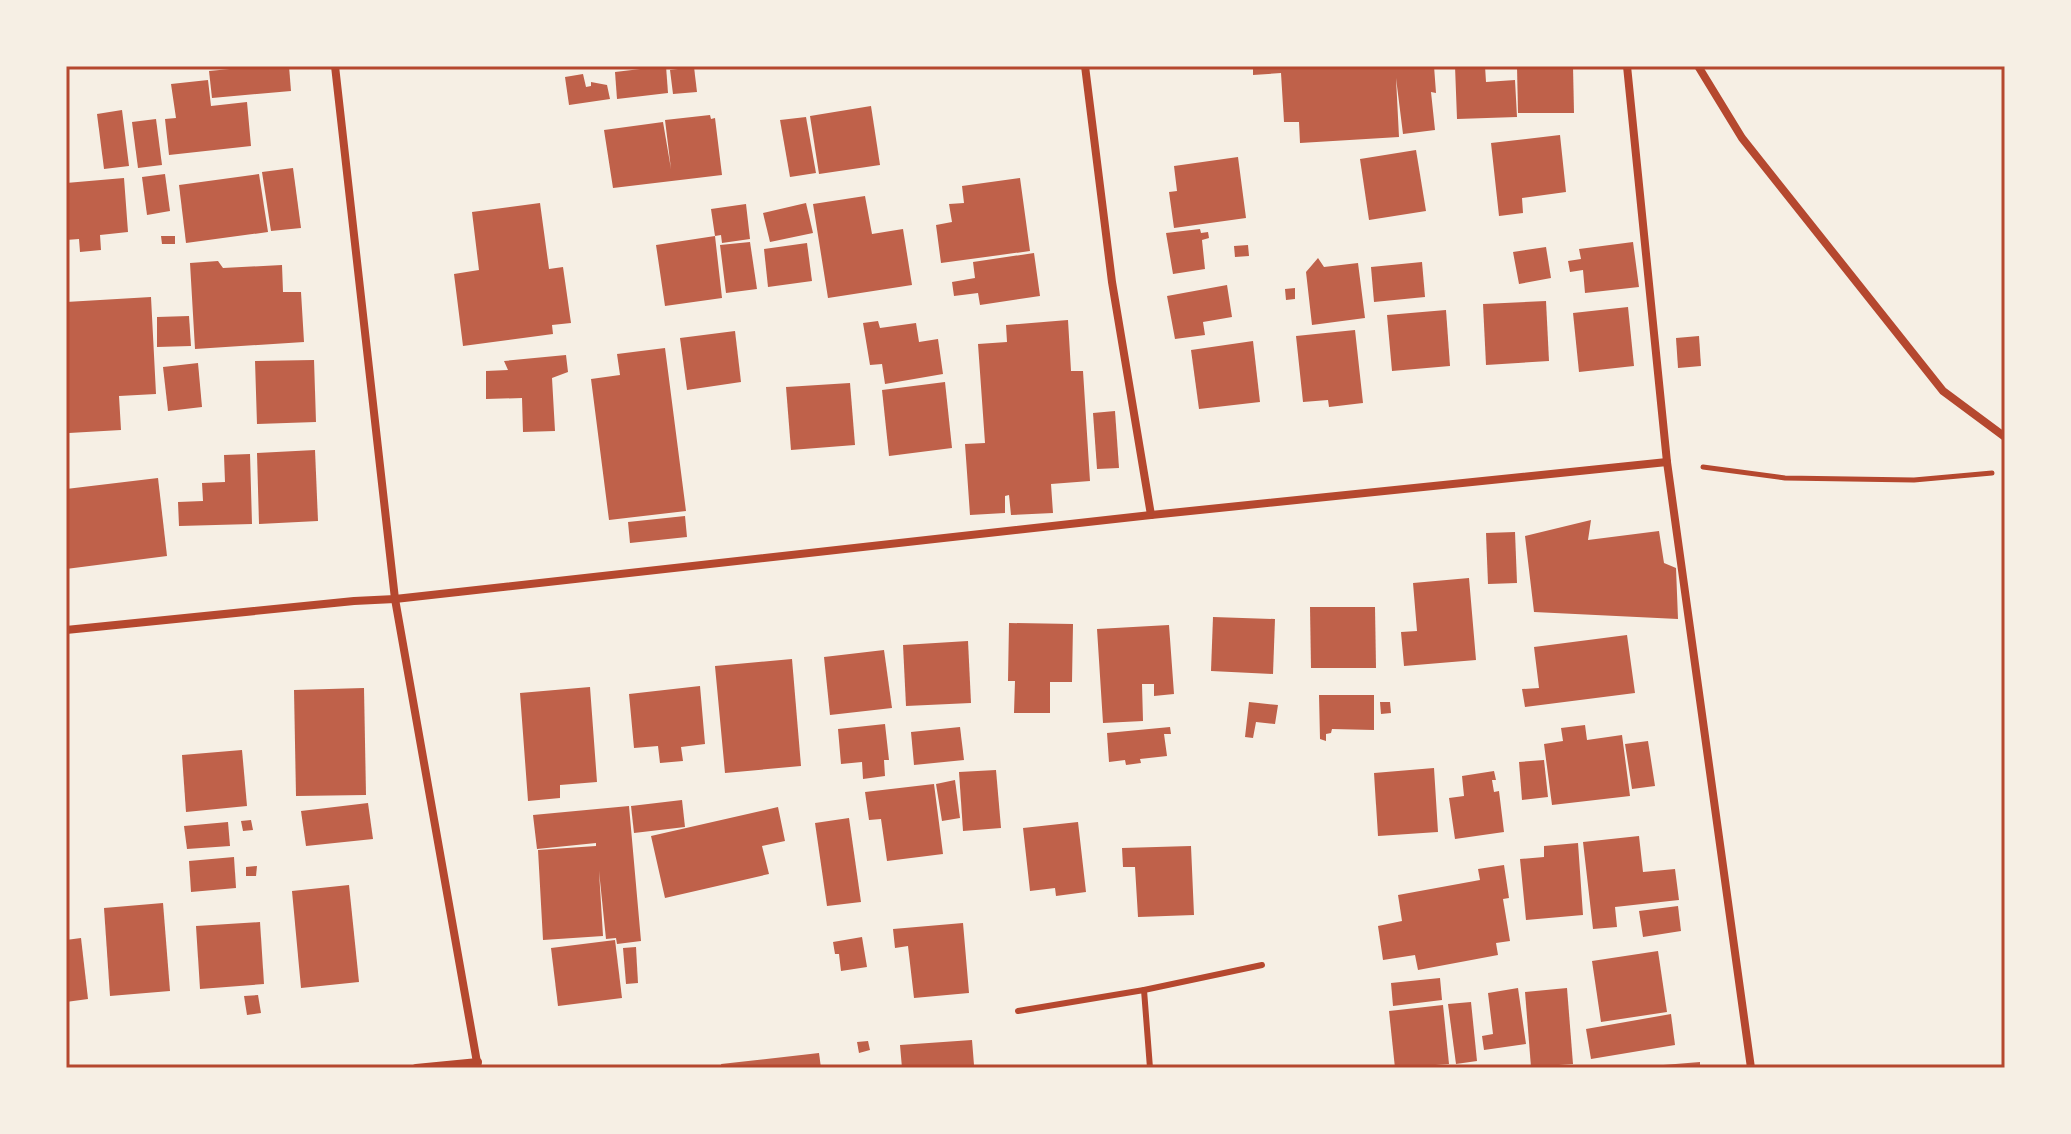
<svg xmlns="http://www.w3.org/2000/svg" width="2071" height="1134" font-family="Mulish,sans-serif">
	<rect width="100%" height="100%" fill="#f6efe4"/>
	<!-- building -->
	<g fill="#bf614a">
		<path d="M261,66h28l2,25 -79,7 -3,-27z"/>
		<path d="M666,66l2,27 -51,6 -2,-27z"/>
		<path d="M1253,66h143v3l38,-3 2,27 -5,-1 4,38 -32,4 -7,-56 3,59 -99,6 -1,-21h-15l-3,-49 -28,2z"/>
		<path d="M1455,66h30l1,16 29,-2 2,37 -60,2z"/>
		<path d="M1517,66h56l1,47h-56z"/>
		<path d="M694,67l3,25 -24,2 -3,-24z"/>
		<path d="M583,74l3,13 5,-1v-4l16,3 3,14 -41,6 -4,-28z"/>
		<path d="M208,80l3,26 36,-4 4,44 -82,9 -4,-36 11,-1 -5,-34z"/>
		<path d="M871,106l9,59 -61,9 -9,-58z"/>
		<path d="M122,110l7,56 -25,3 -7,-55z"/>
		<path d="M710,115l1,4 4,-1 7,57 -109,13 -9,-58 59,-8 8,47 -6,-49z"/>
		<path d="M806,117l10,56 -26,4 -10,-57z"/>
		<path d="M156,119l6,46 -24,3 -6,-46z"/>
		<path d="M1560,135l6,57 -44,6 1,15 -24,3 -8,-73z"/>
		<path d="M1416,150l10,61 -57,9 -9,-61z"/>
		<path d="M1238,157l8,61 -72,10 -5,-36 8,-1 -3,-25z"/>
		<path d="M293,168l8,60 -30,3 -9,-59z"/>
		<path d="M165,174l5,37 -23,4 -5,-38z"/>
		<path d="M259,174l9,58 -82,11 -7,-58z"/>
		<path d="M124,178l4,54 -28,3 1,15 -21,2 -1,-13 -13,1v-57z"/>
		<path d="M1020,178l10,73 -89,12 -5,-38 16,-3 -3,-18 15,-1 -2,-17z"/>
		<path d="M865,196l7,38 31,-5 9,56 -84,13 -15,-94z"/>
		<path d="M540,203l9,66 14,-2 8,56 -19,2 1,9 -90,12 -9,-72 25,-4 -7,-58z"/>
		<path d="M806,203l7,30 -43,9 -7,-29z"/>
		<path d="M746,204l4,35 -28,4 -1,-8 -6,1 7,62 -57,8 -9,-61 59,-9 -4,-27z"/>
		<path d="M1200,229l1,4 7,-1 1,6 -7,2 3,29 -32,5 -7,-41z"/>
		<path d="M161,236h14v8h-13z"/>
		<path d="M750,242l7,47 -31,4 -6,-48z"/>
		<path d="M1633,242l6,45 -54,6 -2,-23 -13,2 -2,-11 13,-2 -2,-10z"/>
		<path d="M807,243l5,38 -44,6 -4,-38z"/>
		<path d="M1248,245l1,11 -14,1 -1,-11z"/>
		<path d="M1546,247l5,31 -32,6 -6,-32z"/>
		<path d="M1034,253l6,43 -60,9 -2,-12 -24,3 -2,-14 23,-4 -2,-16z"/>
		<path d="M1318,258l6,9 34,-4 7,55 -53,7 -6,-53z"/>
		<path d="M218,261l5,7 59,-3 1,27h18l3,50 -109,7 -5,-86z"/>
		<path d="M1422,262l3,35 -51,5 -3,-35z"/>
		<path d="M1227,285l5,32 -29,5 2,13 -30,4 -8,-43z"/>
		<path d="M1295,288v11l-9,1 -1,-11z"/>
		<path d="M151,297l5,97 -37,2 2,34 -52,3 -3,-131z"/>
		<path d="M1546,301l3,60 -63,4 -3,-61z"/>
		<path d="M1628,307l6,59 -55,6 -6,-59z"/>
		<path d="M1446,310l4,56 -58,5 -5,-56z"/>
		<path d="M189,316l2,30 -34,1v-30z"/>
		<path d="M1068,320l3,51h12l7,110 -39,3 2,29 -42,2 -2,-20 -4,1v17l-35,2 -5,-71 20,-1 -7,-99 29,-2 -1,-17z"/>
		<path d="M878,321l2,7 36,-5 3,19 19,-3 5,35 -58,10 -3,-20 -12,1 -7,-42z"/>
		<path d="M1355,330l8,73 -34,4 -1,-7 -25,2 -7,-66z"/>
		<path d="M735,331l6,51 -54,8 -7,-52z"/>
		<path d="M1699,336l2,30 -23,2 -2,-30z"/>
		<path d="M1253,341l7,61 -61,7 -8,-59z"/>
		<path d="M665,348l21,163 -77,9 -18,-141 29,-4 -3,-21z"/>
		<path d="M566,355l2,17 -16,6 3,53 -32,1 -1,-34 -36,1v-28l22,-1 -4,-9z"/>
		<path d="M314,360l2,62 -59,2 -2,-63z"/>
		<path d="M198,363l4,44 -34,4 -5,-44z"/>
		<path d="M945,382l7,66 -63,8 -7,-66z"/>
		<path d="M850,383l5,62 -64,5 -5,-63z"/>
		<path d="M1115,411l4,57 -22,1 -4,-56z"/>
		<path d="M315,450l3,71 -59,3 -2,-71z"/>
		<path d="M250,454l2,70 -73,2 -1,-24 25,-1 -1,-18 23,-1 -1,-27z"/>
		<path d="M158,478l9,78 -101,13v-80z"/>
		<path d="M685,516l2,21 -57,6 -2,-21z"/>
		<path d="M1591,520l-3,20 71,-9 5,32 12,5 2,51 -144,-7 -9,-76z"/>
		<path d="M1515,532l2,51 -29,1 -2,-51z"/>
		<path d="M1469,578l7,82 -72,6 -3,-34 16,-1 -4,-48z"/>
		<path d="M1310,607h65l1,61h-65z"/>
		<path d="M1213,617l62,2 -2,55 -62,-3z"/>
		<path d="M1009,623l64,1 -1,58h-22v31h-36l1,-32h-7z"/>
		<path d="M1169,625l5,69 -20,2v-12h-12l1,37 -40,2 -6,-94z"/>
		<path d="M1627,635l8,58 -110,14 -3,-18 17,-1 -5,-41z"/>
		<path d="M968,641l3,62 -65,3 -3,-61z"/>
		<path d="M884,650l8,58 -62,7 -6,-58z"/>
		<path d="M792,659l9,107 -76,7 -10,-107z"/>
		<path d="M700,686l5,58 -24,3 2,14 -23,2 -2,-17 -24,2 -5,-54z"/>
		<path d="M590,687l7,95 -37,3v13l-32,3 -8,-108z"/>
		<path d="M364,688l2,107 -70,1 -2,-106z"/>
		<path d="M1319,695h55v35l-42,-1 -1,4 -5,1v7l-6,-2z"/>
		<path d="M1249,702l29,3 -3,19 -19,-2 -3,16 -8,-1z"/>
		<path d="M1380,702h10l1,11 -10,1z"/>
		<path d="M885,724l4,36h-5l1,16 -22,3 -1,-17 -21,2 -3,-35z"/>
		<path d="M1585,725l2,15 35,-5 8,61 -78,9 -8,-61 19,-3 -2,-13z"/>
		<path d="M960,727l4,33 -50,5 -3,-33z"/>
		<path d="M1170,727l1,7h-7l3,22 -27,3 1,4 -15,2 -1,-5 -16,2 -2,-29z"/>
		<path d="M1648,741l7,45 -23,3 -7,-45z"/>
		<path d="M242,750l5,56 -61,6 -4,-57z"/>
		<path d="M1544,760l4,37 -26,3 -3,-38z"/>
		<path d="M1434,768l4,64 -60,4 -4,-63z"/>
		<path d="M996,770l5,58 -38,3 -4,-59z"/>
		<path d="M1494,771l2,9h-4l2,12 5,-1 5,41 -49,7 -6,-41 15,-2 -2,-20z"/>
		<path d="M955,780l5,38 -18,3 -6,-37z"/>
		<path d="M934,784l9,70 -56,7 -6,-42 -12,1 -4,-28z"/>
		<path d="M682,800l3,27 -51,6 -3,-27z"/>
		<path d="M368,803l5,36 -67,7 -5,-35z"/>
		<path d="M629,806l12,135 -24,3 -1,-6 -10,1 -7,-68 4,65 -60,4 -5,-90 58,-4v-3l-59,6 -4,-34z"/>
		<path d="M778,807l7,34 -23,5 7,28 -104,24 -14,-62z"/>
		<path d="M849,818l12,84 -34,4 -12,-83z"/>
		<path d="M251,820l2,10 -10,1 -2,-10z"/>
		<path d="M228,822l2,24 -43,3 -3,-23z"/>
		<path d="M1078,822l8,70 -30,4 -1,-8 -25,3 -7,-63z"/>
		<path d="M1639,836l4,36 32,-3 4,31 -64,7 2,20 -24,2 -10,-87z"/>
		<path d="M1578,843l5,72 -57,5 -6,-61 24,-2v-11z"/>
		<path d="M1191,846l3,69 -56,2 -3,-50h-12l-1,-19z"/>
		<path d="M234,857l2,31 -45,4 -2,-31z"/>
		<path d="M1504,865l5,33 -6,1 7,42 -14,2 2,12 -80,15 -3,-15 -32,5 -5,-34 24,-5 -4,-26 82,-15 -2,-11z"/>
		<path d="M257,866l-1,10h-10v-9z"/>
		<path d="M349,885l10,97 -58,6 -9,-97z"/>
		<path d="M163,903l7,88 -60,5 -6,-88z"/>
		<path d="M1678,906l3,25 -38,6 -4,-26z"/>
		<path d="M260,922l4,62 -64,5 -4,-63z"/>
		<path d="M963,923l6,70 -55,5 -6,-52 -13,2 -2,-19z"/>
		<path d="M862,937l5,30 -26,4 -2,-17h-4l-2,-12z"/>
		<path d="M81,938l7,61 -22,3v-62z"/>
		<path d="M615,940l7,58 -64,8 -7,-58z"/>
		<path d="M636,947l2,36 -12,1 -3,-36z"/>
		<path d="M1658,951l9,61 -66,10 -9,-61z"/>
		<path d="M1440,978l2,22 -49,6 -2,-23z"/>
		<path d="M1518,988l8,56 -42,6 -2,-14 11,-2 -5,-41z"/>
		<path d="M1567,988l6,76 -42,3 -6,-75z"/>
		<path d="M258,995l3,18 -14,2 -3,-19z"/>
		<path d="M1471,1002l6,59 -21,3 -8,-60z"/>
		<path d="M1443,1005l6,59 -54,4 -6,-57z"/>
		<path d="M1671,1014l4,31 -84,14 -5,-30z"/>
		<path d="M972,1040l2,25 6,3h-78l-2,-23z"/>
		<path d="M868,1041l2,9 -11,3 -2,-11z"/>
		<path d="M819,1053l2,15h-99l-1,-4z"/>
		<path d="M1700,1062v6h-49v-2z"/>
	</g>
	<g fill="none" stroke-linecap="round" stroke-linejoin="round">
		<!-- path -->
		<path stroke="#b5482f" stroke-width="5" d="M1703,467l82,11 129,2 78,-7"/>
		<!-- service -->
		<g stroke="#b5482f" stroke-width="6">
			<path d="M1144,990l6,78"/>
			<path d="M1018,1011l126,-21 118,-25"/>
		</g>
		<!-- minor -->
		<g stroke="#b5482f" stroke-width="8">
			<path d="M335,66l60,533 83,469"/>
			<path d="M1085,66l27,216 39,233"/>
			<path d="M1627,66l40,396 84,606"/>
			<path d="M1698,66l44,72 201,253 62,46"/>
			<path d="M66,630l288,-29 41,-2 756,-84 516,-53"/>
			<path d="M416,1068l62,-6"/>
		</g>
	</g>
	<!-- border -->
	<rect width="2071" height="1134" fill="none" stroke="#f6efe4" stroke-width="136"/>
	<rect x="68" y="68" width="1935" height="998" fill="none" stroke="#b5482f" stroke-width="3"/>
</svg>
